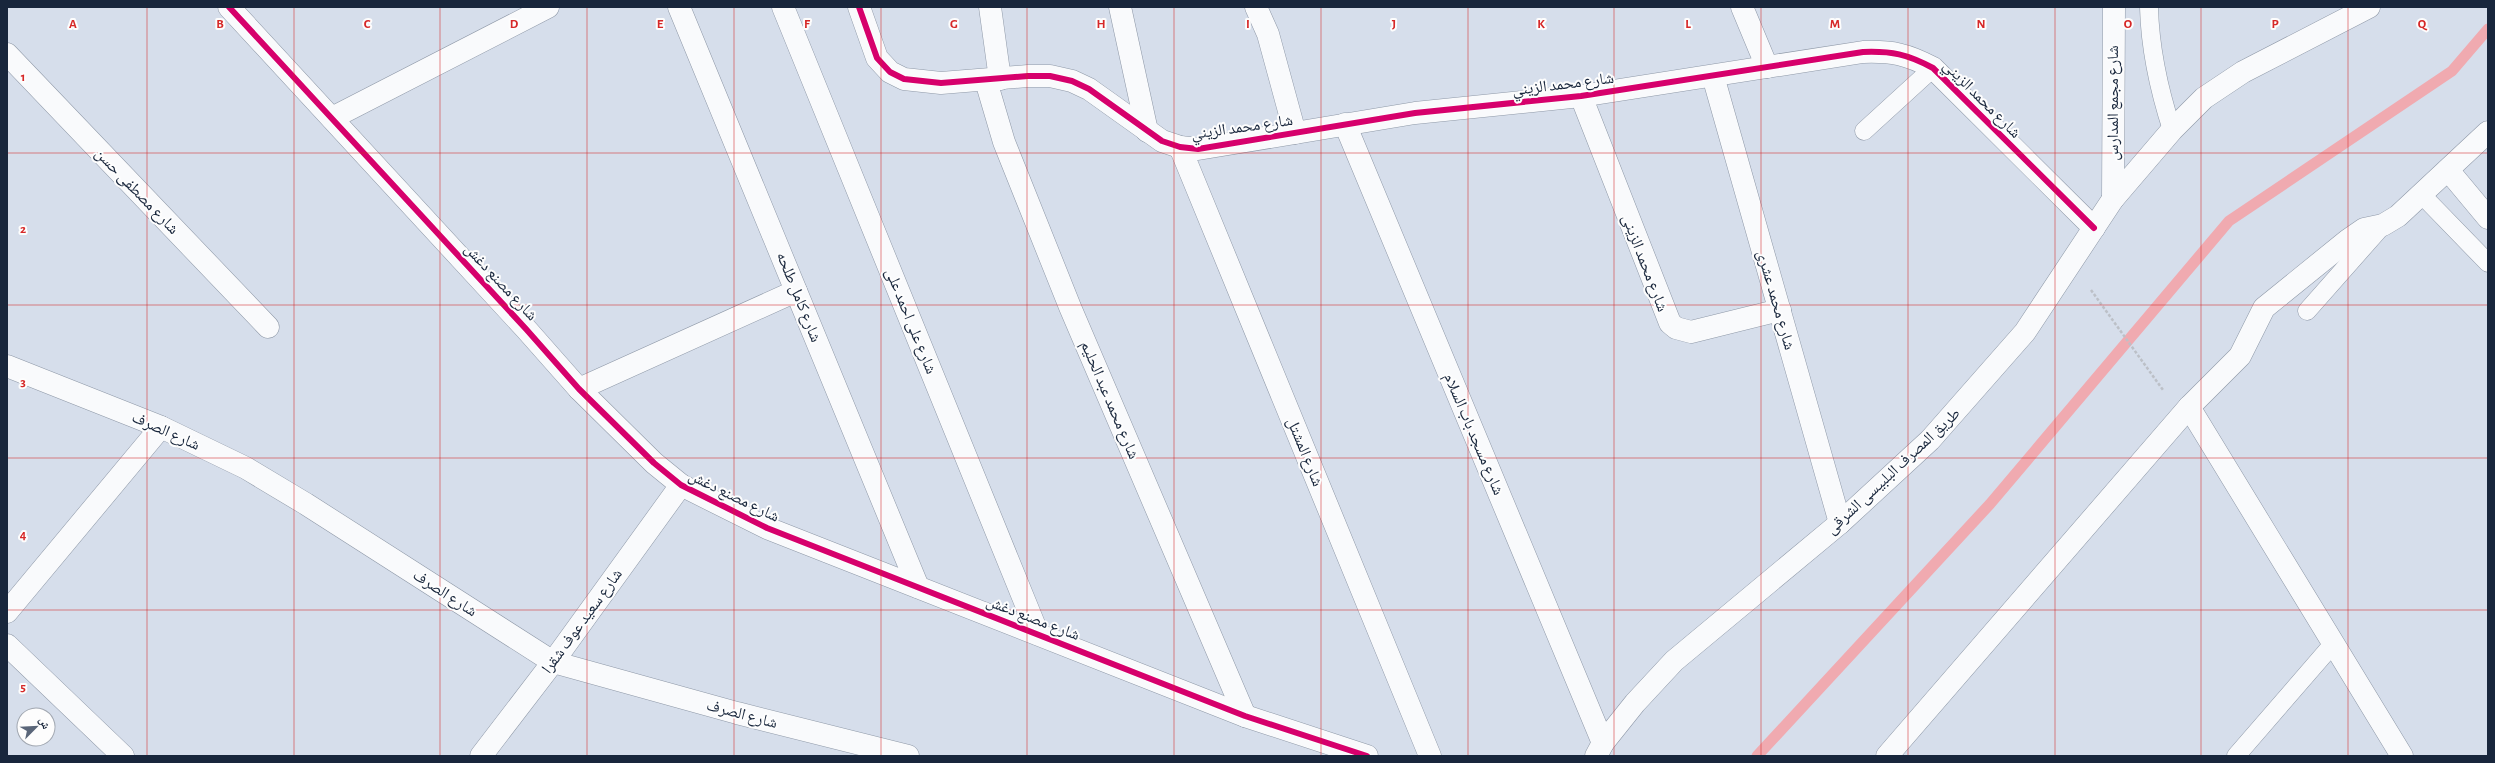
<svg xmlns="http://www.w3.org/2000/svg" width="2495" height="763" font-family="'Alegreya Sans','Noto Naskh Arabic',sans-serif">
	<rect width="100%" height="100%" fill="#d6deeb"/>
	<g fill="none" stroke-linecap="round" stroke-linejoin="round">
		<!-- stream -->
		<path stroke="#f0aab0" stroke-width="11" d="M1757,756l233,-252 239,-283 223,-150 36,-42"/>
		<!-- service casing -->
		<g stroke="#8e98a7" stroke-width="19">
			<g id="service">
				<path d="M2149,7c1,42 10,83 23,123"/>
				<path d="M1864,131l69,-63"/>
				<path d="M2421,194l67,69"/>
				<path d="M2307,311l76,-86"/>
				<path d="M2236,756l97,-112"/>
			</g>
		</g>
		<!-- minor casing -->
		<g stroke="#8e98a7" stroke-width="23">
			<g id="minor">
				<path d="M229,7l297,322 53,60 75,74 27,22 86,43 112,44 366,144 122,40"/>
				<path d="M679,7l239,580"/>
				<path d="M783,7l255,627"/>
				<path d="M859,7l18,51 13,14 14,7 37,4 87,-7h22l22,5 17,8 73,52 18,6 18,2 217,-36 166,-17 282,-44c29,-1 44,2 70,16l161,160"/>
				<path d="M990,7l10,72"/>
				<path d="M1120,7l27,124"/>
				<path d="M1256,7l12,27 27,99"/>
				<path d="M1742,7l25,60"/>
				<path d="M7,54l261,273"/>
				<path d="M1713,76l127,447"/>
				<path d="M986,81l18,61 66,165 175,409"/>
				<path d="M1581,96l89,227 6,5 15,4 89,-22"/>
				<path d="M332,118l216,-111"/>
				<path d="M1345,124l258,619"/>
				<path d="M1180,147l250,609"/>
				<path d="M2448,170l40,48"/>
				<path d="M2113,199l1,-192"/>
				<path d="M7,366l154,61 85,41 60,36 247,158 184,51 171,43"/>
				<path d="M579,389l217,-98"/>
				<path d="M2189,407l213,349"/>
				<path d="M7,612l154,-185"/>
				<path d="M7,645l116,111"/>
				<path d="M481,756l72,-94 128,-177"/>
				<path d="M1596,756l7,-13 32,-40 39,-42 166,-138 90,-83 95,-108 88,-133 59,-69 32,-32 39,-26 126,-65"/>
				<path d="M1887,756l302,-349 51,-51 24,-48 84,-68 16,-11 19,-4 15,-9 90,-84"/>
			</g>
		</g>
		<!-- path -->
		<path stroke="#bcc0c7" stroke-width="2.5" stroke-dasharray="3 2" stroke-linecap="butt" d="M2091,290l72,100"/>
		<!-- service -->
		<use href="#service" stroke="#f9fafc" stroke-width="18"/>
		<!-- minor -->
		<use href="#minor" stroke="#f9fafc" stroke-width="22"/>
		<!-- cycleway casing -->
		<g stroke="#fdfdfd" stroke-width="8">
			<g id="cycleway">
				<path d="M229,7l297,322 53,60 75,74 27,22 86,43 112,44 366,144 122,40"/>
				<path d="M859,7l18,51 13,14 14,7 37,4 87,-7h22l22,5 17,8 73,52 18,6 18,2 217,-36 166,-17 282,-44c29,-1 44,2 70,16l161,160"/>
			</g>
		</g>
		<!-- cycleway -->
		<use href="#cycleway" stroke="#d6006c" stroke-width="6"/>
	</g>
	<!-- grid -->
	<path fill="none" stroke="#d62828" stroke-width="1" stroke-opacity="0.55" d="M147,7v749M294,7v749M440,7v749M587,7v749M734,7v749M881,7v749M1027,7v749M1174,7v749M1321,7v749M1468,7v749M1614,7v749M1761,7v749M1908,7v749M2055,7v749M2201,7v749M2348,7v749M7,153h2481M7,305h2481M7,458h2481M7,610h2481"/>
	<g text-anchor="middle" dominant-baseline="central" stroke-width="4" stroke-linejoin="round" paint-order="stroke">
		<!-- street labels -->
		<g font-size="16" fill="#18263c" stroke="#fdfdfd">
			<text transform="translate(1563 84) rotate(-7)">شارع محمد الزيني</text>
			<text transform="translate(1982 99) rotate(45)">شارع محمد الزيني</text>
			<text transform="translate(2113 103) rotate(-90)">شارع مجمع المدارس</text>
			<text transform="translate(1242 127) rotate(-8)">شارع محمد الزيني</text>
			<text transform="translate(137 191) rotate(46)">شارع مصطفى حسن</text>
			<text transform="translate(1645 263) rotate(69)">شارع محمد الزينى</text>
			<text transform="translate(501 282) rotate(47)">شارع مصنع دغش</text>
			<text transform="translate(799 297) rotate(68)">شارع كامل طلحه</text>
			<text transform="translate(1776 300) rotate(74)">شارع محمد عشرى</text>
			<text transform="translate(911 321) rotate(68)">شارع على احمد على</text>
			<text transform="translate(1110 400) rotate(67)">شارع محمد عبد الحليم</text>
			<text transform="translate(166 431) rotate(24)">شارع الصرف</text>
			<text transform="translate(1474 434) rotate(67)">شارع مسجد باب السلام</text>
			<text transform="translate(1305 452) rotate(68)">شارع المشتل</text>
			<text transform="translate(1893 471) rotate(-43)">طريق المصرف البلبيسى الشرقى</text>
			<text transform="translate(734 496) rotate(26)">شارع مصنع دغش</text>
			<text transform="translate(445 593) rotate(33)">شارع الصرف</text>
			<text transform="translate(1033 618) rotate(21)">شارع مصنع دغش</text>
			<text transform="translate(582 621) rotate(-54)">شارع سعيد عوف شقرا</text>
			<text transform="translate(742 714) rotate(15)">شارع الصرف</text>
		</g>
	</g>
	<g font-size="13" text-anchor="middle" font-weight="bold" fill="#d62828" stroke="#fdfdfd" stroke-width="4" stroke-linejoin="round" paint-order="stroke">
		<text x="73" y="28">A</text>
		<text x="220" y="28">B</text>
		<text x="367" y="28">C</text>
		<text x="514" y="28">D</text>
		<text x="660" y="28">E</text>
		<text x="807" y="28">F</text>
		<text x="954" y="28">G</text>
		<text x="1101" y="28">H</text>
		<text x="1248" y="28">I</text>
		<text x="1394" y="28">J</text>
		<text x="1541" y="28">K</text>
		<text x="1688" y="28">L</text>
		<text x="1835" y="28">M</text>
		<text x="1981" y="28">N</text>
		<text x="2128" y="28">O</text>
		<text x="2275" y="28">P</text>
		<text x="2422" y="28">Q</text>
		<text x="23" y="81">1</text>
		<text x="23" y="233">2</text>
		<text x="23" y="386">3</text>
		<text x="23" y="539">4</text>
		<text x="23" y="691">5</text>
	</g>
	<!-- border -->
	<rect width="2495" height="763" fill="none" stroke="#18263c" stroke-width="16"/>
	<!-- north arrow -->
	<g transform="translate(36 727) rotate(66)"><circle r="19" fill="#fdfdfd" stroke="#a1a7b0"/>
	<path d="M0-3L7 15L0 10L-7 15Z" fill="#5a6679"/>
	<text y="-6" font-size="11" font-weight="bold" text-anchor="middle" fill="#18263c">ش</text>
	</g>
</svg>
